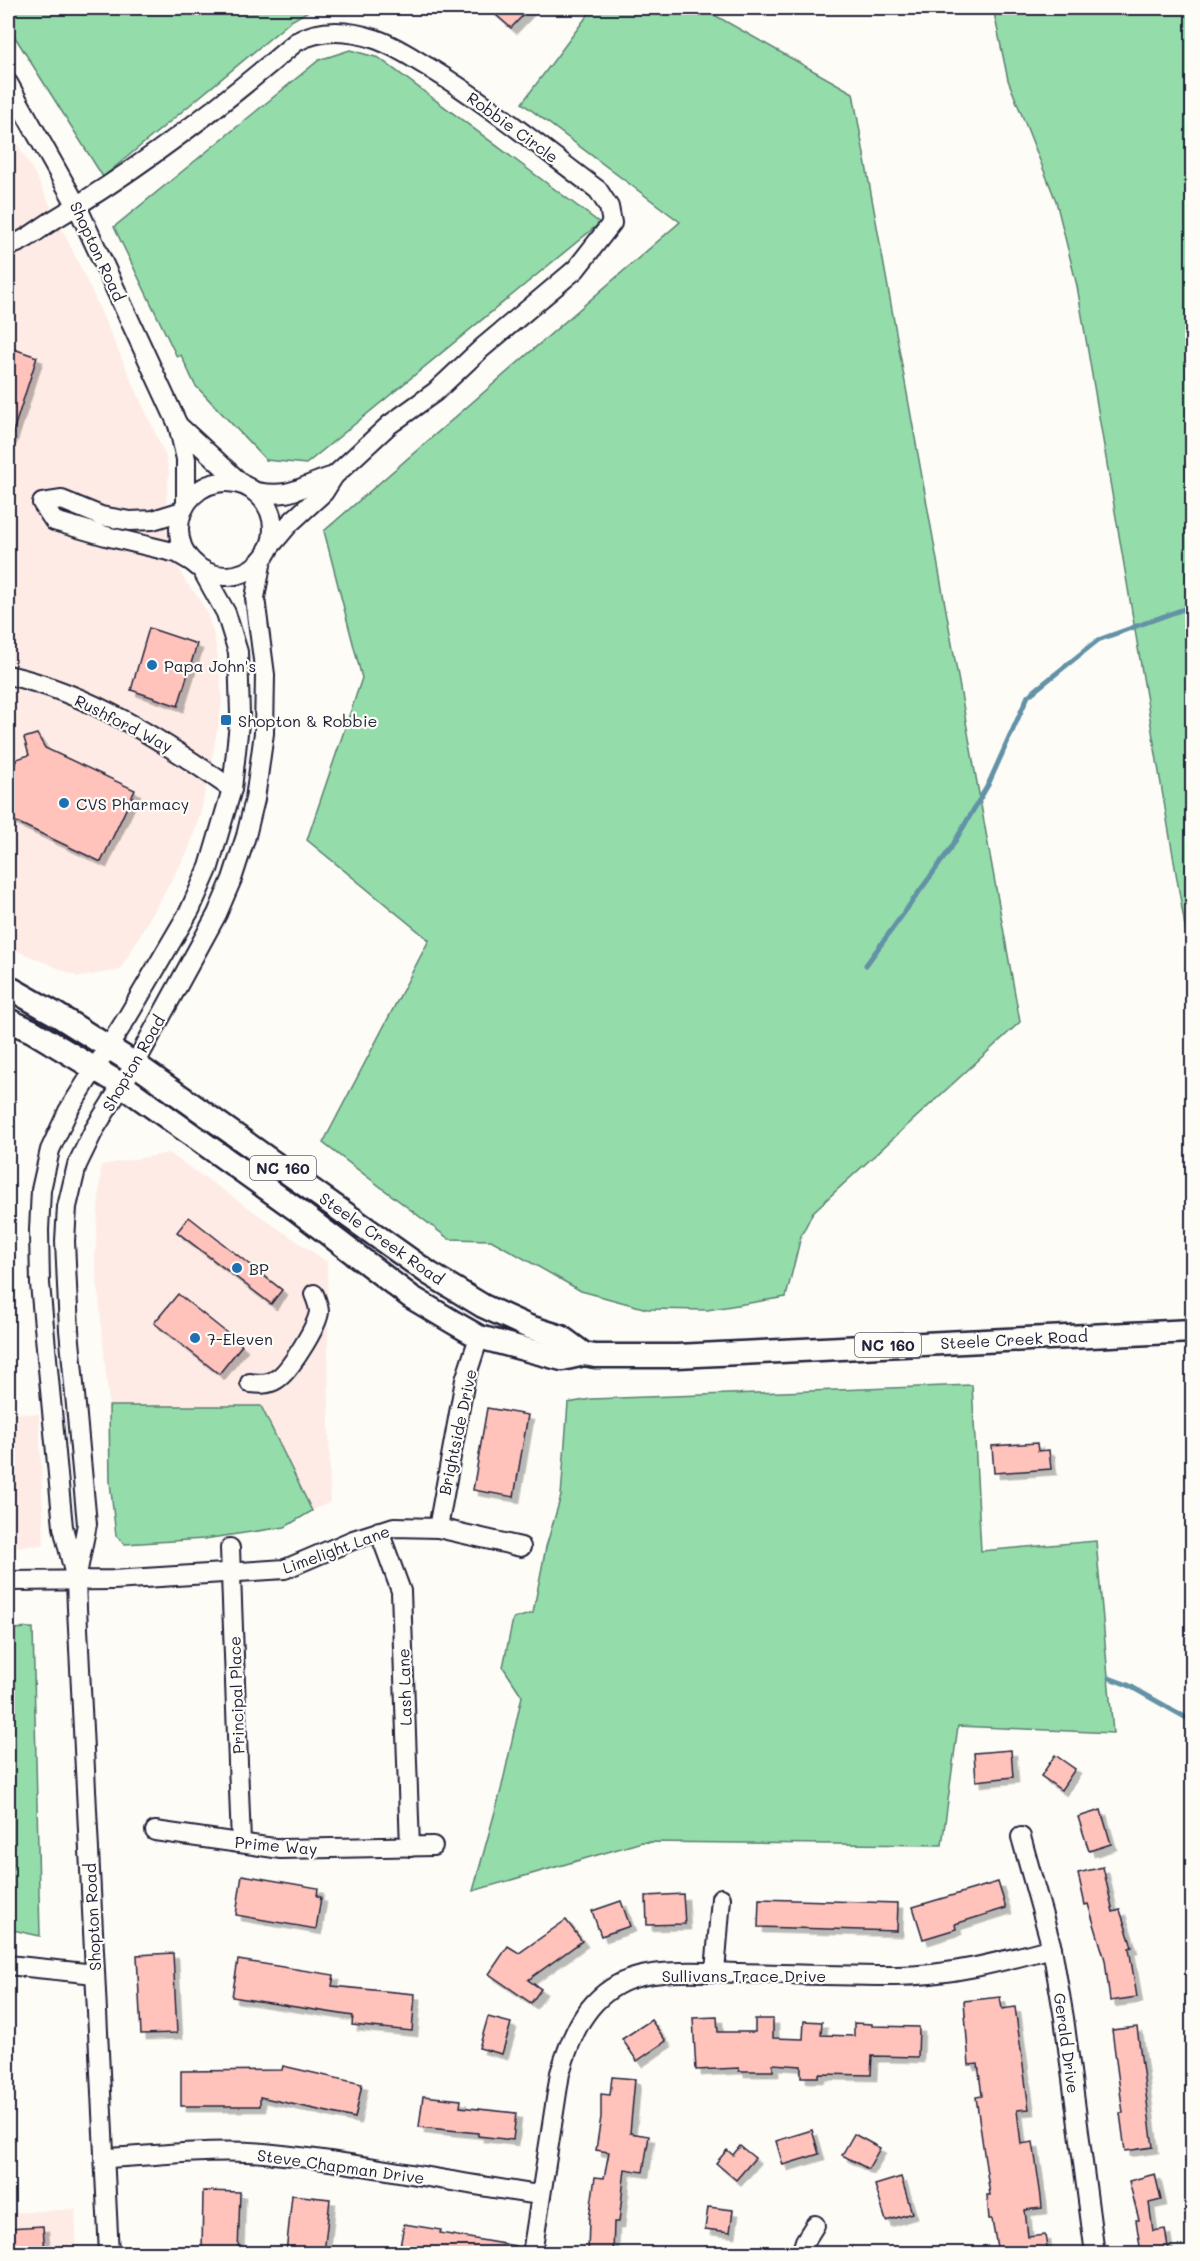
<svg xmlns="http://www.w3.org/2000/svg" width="1200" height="2261" font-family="Mali,sans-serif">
	<defs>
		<filter id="shadow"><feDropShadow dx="5.5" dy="5.5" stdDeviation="0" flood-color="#0004"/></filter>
	</defs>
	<rect width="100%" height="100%" fill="#fdfcf7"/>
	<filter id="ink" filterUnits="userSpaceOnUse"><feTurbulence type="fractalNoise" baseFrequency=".0167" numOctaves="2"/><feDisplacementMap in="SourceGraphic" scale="12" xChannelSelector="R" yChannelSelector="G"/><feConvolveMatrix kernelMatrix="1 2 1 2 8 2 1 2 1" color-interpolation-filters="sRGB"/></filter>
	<g filter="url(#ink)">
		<!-- built -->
		<g fill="#feebe5">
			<path d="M8,128l28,48 46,94 84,187 3,16 -3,30 2,36 16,41 15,18 8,15 7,23 6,35 2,31 -5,29 -16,81 -13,39 -68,119 -41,7 -71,-30z"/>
			<path d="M169,1153l158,109 3,240 -18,9 -51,-105h-152l-14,-149 6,-92z"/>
			<path d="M8,1367l1,46 30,1 5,131 -36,2z"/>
			<path d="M75,2209l2,44 -69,1v-41z"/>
		</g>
		<!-- green -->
		<g fill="#94dcaa" stroke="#5b7f72" stroke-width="1.5">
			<path d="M8,8h301l1,2 -19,11 -188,156 -95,-151z"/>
			<path d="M593,8h109l151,85 167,929 -207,190 -12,24 -15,61 -79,13 -60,-1 -66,-18 -90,-51 -42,-1 -126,-96 106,-203 -122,-100 55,-162 -38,-147 356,-309 -158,-119z"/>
			<path d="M993,8h199v960l-115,-682 -21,-85 -48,-121z"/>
			<path d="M350,50l29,8 221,165 -294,241 -40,-4 -71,-75 -14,-30 -4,2 -63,-130 205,-167z"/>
			<path d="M972,1385l9,166 115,-10 17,192 -155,-7 -16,119 -300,-3 -169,49 28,-101 21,-94 -19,-29 10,-48 20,-6 13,-66 15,-51 7,-93 23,-4z"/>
			<path d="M109,1406h152l51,105 -27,16 -81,12 -79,5 -9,-8 -6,-54z"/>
			<path d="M33,1628l7,308 -32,-7v-300z"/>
		</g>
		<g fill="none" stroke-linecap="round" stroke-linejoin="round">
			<!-- stream -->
			<g stroke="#6392a7" stroke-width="5">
				<path d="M866,965l85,-117 37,-63 40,-89 70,-56 94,-34"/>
				<path d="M1109,1678l19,7 64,36"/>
			</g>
		</g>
		<!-- building -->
		<g fill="#ffc3bc" stroke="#22223b" stroke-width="1.5" filter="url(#shadow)">
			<path d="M488,8h42l-19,20z"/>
			<path d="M8,347l29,10 -26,81h-3z"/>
			<path d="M149,628l48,16 -19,62 -47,-16z"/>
			<path d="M37,734l8,14 90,42 -34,72 -93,-44v-39l9,-20 12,-4 -5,-17z"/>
			<path d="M189,1217l93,73 -11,14 -94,-72z"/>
			<path d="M178,1294l64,51 -23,29 -65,-51z"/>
			<path d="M487,1408l41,7 -14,82 -41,-7z"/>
			<path d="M1037,1443l1,8 11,-1 2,19 -57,4 -2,-27z"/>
			<path d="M1011,1750l2,27 -37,4 -2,-28z"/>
			<path d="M1055,1755l20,14 -14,21 -20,-14z"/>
			<path d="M1101,1810l10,34 -22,7 -11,-34z"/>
			<path d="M1103,1867l10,45 7,-2 12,37 -3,1 8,49 -27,4 -5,-41 -17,-56 -3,1 -7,-32z"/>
			<path d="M242,1875l76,13 -1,8 4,1 -5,32 -80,-14z"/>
			<path d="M998,1882l8,26 -51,16 1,5 -33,10 -10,-32z"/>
			<path d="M683,1894l2,30 -38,1 -1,-29z"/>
			<path d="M759,1899l139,4 -1,28 -139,-4z"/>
			<path d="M621,1901l9,25 -29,10 -9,-25z"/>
			<path d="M566,1920l16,21 -54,39 13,9 -10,14 -42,-29 19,-28 11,7z"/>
			<path d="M173,1953l4,80 -36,1 -4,-79z"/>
			<path d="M238,1960l96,15 -2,11 83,8 -3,37 -60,-6 1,-9 -121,-19z"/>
			<path d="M1000,1997l2,12 13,-2 14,102 -12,1 4,34 12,-2 8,55 1,11 -17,2 3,27 17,-2 3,18h-50l-6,-34h-3l-2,-24h3l-14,-98 6,-1 -4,-32 -9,1 -5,-64z"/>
			<path d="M488,2017l23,6 -9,31 -23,-6z"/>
			<path d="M717,2017l1,15h37v-13h18v19l30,1 1,-18 18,1 -1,13 33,1v-13l18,1v2l47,1 -1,30 -46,-1 -1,19 -52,-1v3h-18v-11l-28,-2v7h-34v-3l-43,2 -3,-52z"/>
			<path d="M651,2020l15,21 -29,20 -15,-22z"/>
			<path d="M1137,2027l16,120 -28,4 -5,-38h3l-11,-83z"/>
			<path d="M283,2066l79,18 -7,34 -95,-21v9h-79v-35l101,-1z"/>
			<path d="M612,2077l23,2 -5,54 19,3 -6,36 -18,-3 -6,53h-5l-1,31h-25l1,-34 6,-42 9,1 5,-26 -13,-2 5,-33v-23l9,1z"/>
			<path d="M423,2096l38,4 -1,7 56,6 -3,27 -35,-4v-3l-59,-6z"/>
			<path d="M812,2130l7,24 -36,11 -7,-24z"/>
			<path d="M854,2134l26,14 -12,21 -26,-14z"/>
			<path d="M740,2146l15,12 -19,22 -20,-17 11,-13 6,5z"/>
			<path d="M1155,2174l6,26 -12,3 4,28 12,-2 4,24h-28l-5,-33h3l-10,-39z"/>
			<path d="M901,2177l11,36 -26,8 -11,-36z"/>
			<path d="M203,2191l37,1 -2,61h-36z"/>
			<path d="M292,2195l38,4 -6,54h-38z"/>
			<path d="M708,2207l25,3 -3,22 -25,-3z"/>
			<path d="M404,2224l37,6 -1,3 75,13v7h-65l-27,-4 -1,4h-23z"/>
			<path d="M43,2226l2,27h-37v-25z"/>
		</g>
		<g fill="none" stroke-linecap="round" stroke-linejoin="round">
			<!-- minor casing -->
			<g stroke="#22223b" stroke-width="22">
				<g id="minor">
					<path d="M8,83l69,123 101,219 8,34v44"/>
					<path d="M8,246c16,-3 33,-19 47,-27 85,-51 166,-113 241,-177 25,-14 52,-12 79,-3 19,6 36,18 53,28 59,36 114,81 170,123l11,17 3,16 -36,46 -94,79 -47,44 -46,33 -55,51 -10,16 -34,31 -22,26"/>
					<path d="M178,425l64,59"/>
					<circle cx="226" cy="529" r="47"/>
					<path d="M257,492c36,7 44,-7 77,-16"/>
					<path d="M182,511l-29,9 -23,1 -29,-5 -39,-16 -20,3 12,18 52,15 71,17 17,10"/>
					<path d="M8,675c83,19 154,65 224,114"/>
					<path d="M250,1383c10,1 18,2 27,-4 12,-7 40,-52 42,-67 0,-5 -3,-13 -5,-18"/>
					<path d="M438,1528l27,-148 14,-43"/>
					<path d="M379,1531l22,60 9,256"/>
					<path d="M230,1548l11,295"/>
					<path d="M74,1572l-11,-45 -23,-243 -1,-54 2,-40 9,-40 18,-39 60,-95 62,-106 19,-43 23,-78 8,-75 -2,-62 -12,-39 -24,-43"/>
					<path d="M8,1581l105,-1 172,-11 68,-29 41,-13 44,1 83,19"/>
					<path d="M155,1831l126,18 152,-3"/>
					<path d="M1021,1837l31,111 12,70 31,236"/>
					<path d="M8,1965l87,9"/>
					<path d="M715,1972l6,-74"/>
					<path d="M104,2158c53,-2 108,-10 160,-5 93,9 184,29 276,42"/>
					<path d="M109,2254l-32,-646 -1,-28 11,-56 -18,-194 -4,-89 2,-34 10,-42 17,-35 41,-66 82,-150 15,-35 14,-43 9,-37 9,-66 1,-58 -10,-77 7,-39"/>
					<path d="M532,2254l28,-181c11,-37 25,-73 63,-91 31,-14 82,-10 117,-9 52,1 103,3 155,3 53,0 106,-14 157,-28"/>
					<path d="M801,2254l4,-13 10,-16"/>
				</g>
			</g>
			<!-- major casing -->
			<g stroke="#22223b" stroke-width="27">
				<g id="major">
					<path d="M8,987l46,26 81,51 295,210 53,32 46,21 32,10 23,17 11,2h82l515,-25"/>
					<path d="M8,1020l24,11 90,54 175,125 114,87 42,25 26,15 68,18 15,4 22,-5"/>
				</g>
			</g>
			<!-- minor -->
			<use href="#minor" stroke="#fdfcf7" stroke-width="18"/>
			<!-- major -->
			<use href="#major" stroke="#fdfcf7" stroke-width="22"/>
		</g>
	</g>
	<!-- markers -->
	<g fill="#1f6fb2" stroke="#fdfcf7" stroke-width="2">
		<circle cx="152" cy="665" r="6"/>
		<rect x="220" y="714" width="12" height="12" rx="3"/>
		<circle cx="64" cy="803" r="6"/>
		<circle cx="237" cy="1268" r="6"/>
		<circle cx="195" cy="1338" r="6"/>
	</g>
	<g text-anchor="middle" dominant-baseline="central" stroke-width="4.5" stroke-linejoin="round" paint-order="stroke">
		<!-- shield labels -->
		<g fill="#fdfcf7" stroke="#646373" stroke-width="1.5">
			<rect x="250" y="1156" width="66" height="24" rx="4.5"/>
			<rect x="855" y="1333" width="66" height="24" rx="4.5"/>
		</g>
		<g font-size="15" font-weight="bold" fill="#22223b">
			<text x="283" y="1168">NC 160</text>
			<text x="888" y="1345">NC 160</text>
		</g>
		<!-- street labels -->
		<g font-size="16" fill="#22223b" stroke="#fdfcf7">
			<text transform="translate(513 127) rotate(36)">Robbie Circle</text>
			<text transform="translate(98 251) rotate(65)">Shopton Road</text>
			<text transform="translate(124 723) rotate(27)">Rushford Way</text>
			<text transform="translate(133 1063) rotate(-60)">Shopton Road</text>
			<text transform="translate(382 1238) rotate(35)">Steele Creek Road</text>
			<text transform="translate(1014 1339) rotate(-3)">Steele Creek Road</text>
			<text transform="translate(457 1432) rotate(-78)">Brightside Drive</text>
			<text transform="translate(336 1549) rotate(-20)">Limelight Lane</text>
			<text transform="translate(404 1687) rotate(-92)">Lash Lane</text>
			<text transform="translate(236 1695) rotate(-92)">Principal Place</text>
			<text transform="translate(276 1845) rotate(5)">Prime Way</text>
			<text transform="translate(92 1917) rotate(-93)">Shopton Road</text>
			<text x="744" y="1975">Sullivans Trace Drive</text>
			<text transform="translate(1067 2043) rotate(82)">Gerald Drive</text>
			<text transform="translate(341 2166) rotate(8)">Steve Chapman Drive</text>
		</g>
		<!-- poi labels -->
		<g font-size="16" fill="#22223b" stroke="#fdfcf7" text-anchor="start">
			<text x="164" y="665">Papa John's</text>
			<text x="238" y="720">Shopton &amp; Robbie</text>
			<text x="76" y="803">CVS Pharmacy</text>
			<text x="249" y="1268">BP</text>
			<text x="207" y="1338">7-Eleven</text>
		</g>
	</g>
	<!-- margin -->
	<rect width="1200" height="2261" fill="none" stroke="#fdfcf7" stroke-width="30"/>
	<rect x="15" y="15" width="1170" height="2231" fill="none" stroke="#22223b" stroke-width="2" filter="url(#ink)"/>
</svg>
